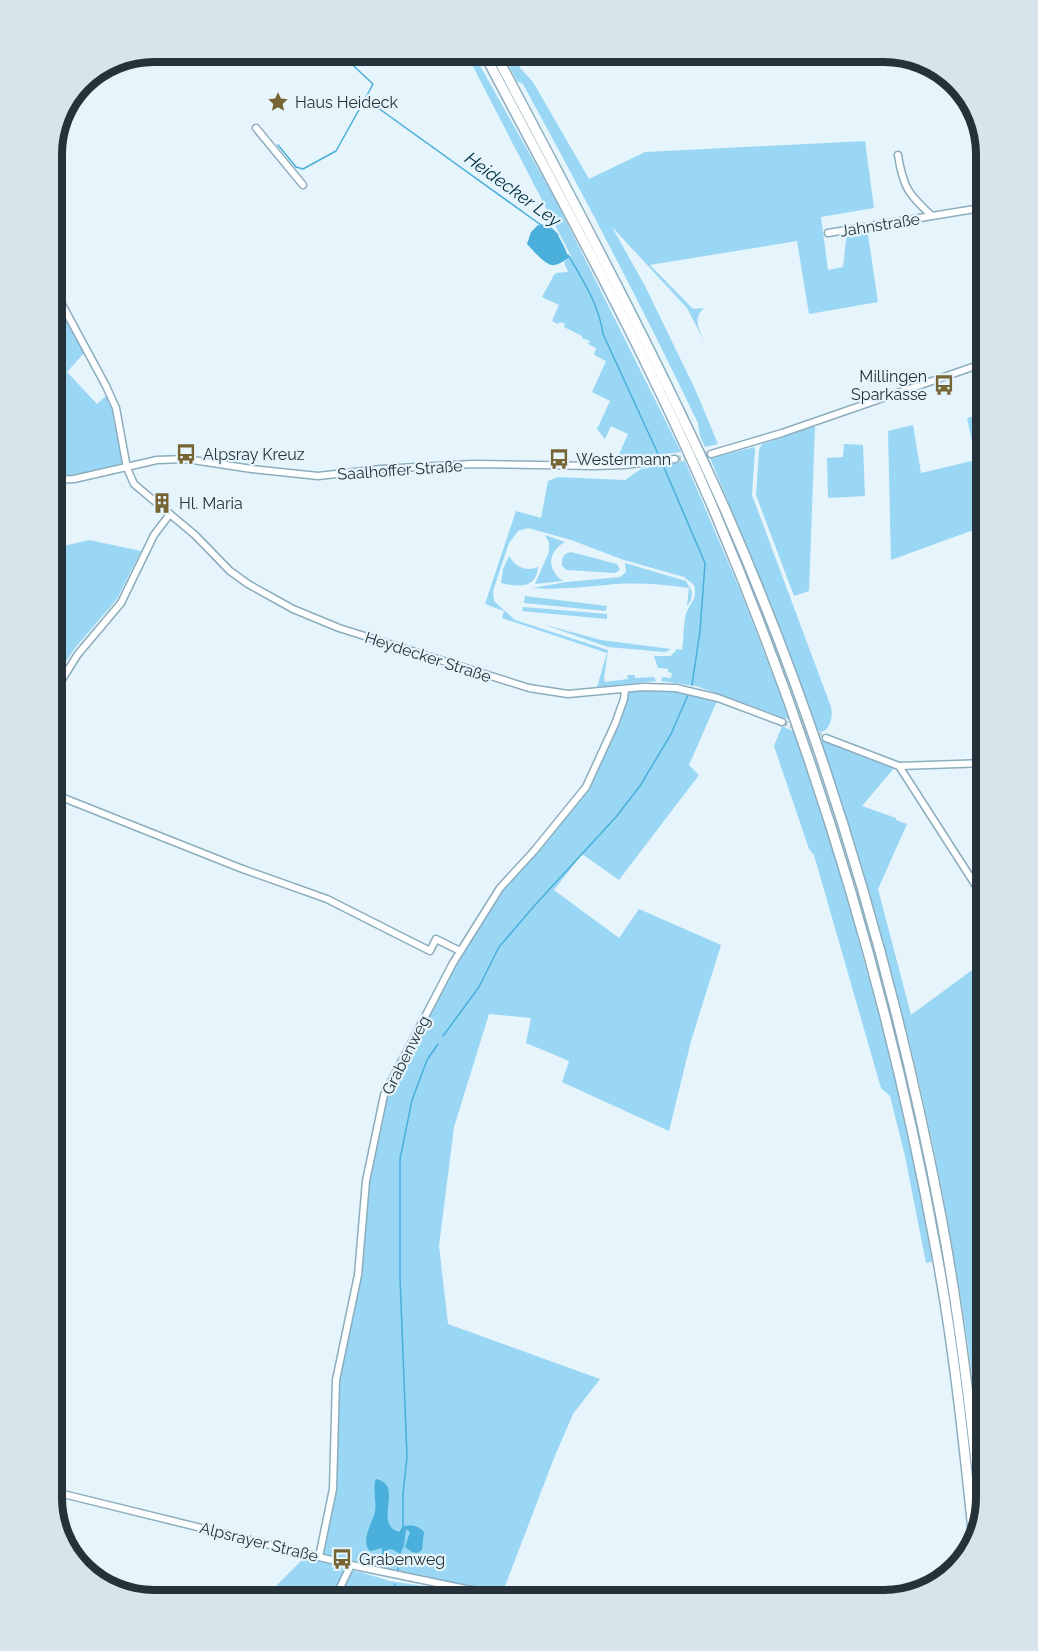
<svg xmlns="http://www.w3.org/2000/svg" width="1038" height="1651" font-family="Raleway,sans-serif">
	<rect width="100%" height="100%" fill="#e6f4fb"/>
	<!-- green -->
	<g fill="#99d7f5">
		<path d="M773,52h47l1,6 -46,6z"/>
		<path d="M467,55h7l81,144 126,253 -64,7 11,-25 -17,-8 -6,13 -8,-10 13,-28 -18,-9 14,-31 -12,-6 2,-7 -8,-4 2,-3 -8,-3v-2l-18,-9 1,-3 -5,-2 -2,2 -6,-3 7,-16 -17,-8 12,-22 2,-2 12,-1 -4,-10 7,-6z"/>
		<path d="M503,55h9l9,14 12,13 56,97 56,-27 220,-11 9,67 -53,9 7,53 15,-3 4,-36 20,-3 11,74 -69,12 -12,-73 -147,24 43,44 11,-1c-12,11 -5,21 1,35l-18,-35 -75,-81 33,59 50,103 23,55 -13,3 -5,-11 -2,-13c-55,-115 -114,-227 -175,-339l-6,-3z"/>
		<path d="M51,284l25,45 8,24 -17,19 30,32 12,-11 7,15 11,60 -76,12z"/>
		<path d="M987,412v113l-96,35 -3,-129 25,-6 8,48 55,-13 -9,-42z"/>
		<path d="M815,426l-6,165 -15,5 -38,-101 3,-45 3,-6z"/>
		<path d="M844,444l19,1 2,51 -35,2 -2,-1 -1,-39 16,-1z"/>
		<path d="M754,447l1,3 -3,45 79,212c2,8 0,21 -9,25l-4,-1 -52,-138 -56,-135z"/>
		<path d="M685,461l57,134 48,125 -94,-34 -35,-5 1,-4 9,1 1,-5 -4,-1v-3l-10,-1 -4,-12h17l6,-7 5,1c2,-11 1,-25 4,-36 4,-12 12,-14 8,-29l-10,-8 -60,-17 -53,-20 -43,-12 -10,3 -9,12 -16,48 1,10 21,19 93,30 -4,28 1,4 23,-3 -1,-4h8v3l19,-1 2,4 -59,6 10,-34 -105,-35 2,-7 -19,-7 31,-93 25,7 7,-37 10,-4 67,3 16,-11z"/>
		<path d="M545,535l20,7c-17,9 -19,27 -2,39l-28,3 14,-32v-9z"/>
		<path d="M89,540l52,11 -24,48 -42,49 -24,36v-135z"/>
		<path d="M571,552l46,12 3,6 -5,3 -48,-3 -5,-4v-7l3,-5z"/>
		<path d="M509,556c7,11 16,16 29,11 -2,22 -19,20 -37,16l2,-14z"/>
		<path d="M625,563l61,18 6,11 -1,8 -4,6 2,-18c-26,-4 -57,-6 -83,-3 -25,2 -49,5 -74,3l35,-6 53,-5 6,-5z"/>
		<path d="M525,596l82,10 -1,5 -82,-8z"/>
		<path d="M523,607l84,7v5l-85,-8z"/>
		<path d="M545,625l56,15 70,9 -6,3 -57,-5z"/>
		<path d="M659,689l22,2 36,10 -28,64 10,10 -80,105 -37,-26 -28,36 65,48 20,-29 82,36 -30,96 -22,90 -107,-49 7,-21 -43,-18 5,-25 -42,-4 -35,113 -15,119 9,78 152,55 -27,35 -19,44 -52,136 -183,-37 14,-68 3,-109 22,-105 8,-94 18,-86 69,-132 47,-75 86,-101 10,-20 28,-74z"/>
		<path d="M782,726l11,5c29,74 50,150 70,226 28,101 52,202 69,305l-6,1 -21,-107 -15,-60 -9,-8 -67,-233 -5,-6 -35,-103z"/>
		<path d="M821,740l74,27 -33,39 34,12v2l11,4 -29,65 33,126 76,-56v195h-9l9,1v269l-4,-3h-5c-18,-151 -47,-303 -87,-450 -20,-78 -45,-155 -70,-231z"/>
		<path d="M306,1556l84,25 111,17v2h-239z"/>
	</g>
	<!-- water -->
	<g fill="#4aafda">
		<path d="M538,225c19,1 24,17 31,33 -4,2 -9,6 -14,7 -9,2 -22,-15 -28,-21l4,-12z"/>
		<path d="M376,1479c29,6 -4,45 23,53l4,-6c9,-1 14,-1 21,6l-2,18 -5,3 -5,-1 -7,-5 5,-15 -4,-3 -2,17 -4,8 -6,-4 -5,-1 -7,8v-9l-11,3 -3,-2c-6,-11 4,-26 7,-37 2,-11 -3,-23 1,-33z"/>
	</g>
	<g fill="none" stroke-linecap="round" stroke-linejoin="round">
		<!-- stream -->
		<g stroke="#4aafda" stroke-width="1.5">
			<path d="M343,56l30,28 -8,15 2,1"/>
			<path d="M374,105l167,120 9,2 8,8"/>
			<path d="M278,145l18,22 7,2 33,-18 29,-52"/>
			<path d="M568,255c15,25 31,50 35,79l56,122"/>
			<path d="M663,465l42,98 -5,68 -8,54"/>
			<path d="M443,1036l36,-49 20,-40 36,-42 81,-88 24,-31 31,-52 17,-39"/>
			<path d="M403,1527v-33l4,-37 -7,-180v-118l12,-59 15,-40 11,-16"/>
			<path d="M398,1570l2,-17"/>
			<path d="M385,1600l4,-2 6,-14"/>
		</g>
		<!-- minor-tunnel -->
		<g stroke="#bfcdd4" stroke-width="6" stroke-dasharray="6 3" stroke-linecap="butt">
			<path d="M675,459l36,-5"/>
			<path d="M782,722l44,16"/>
		</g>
		<!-- minor casing -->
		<g stroke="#8cadbe" stroke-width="9">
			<g id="minor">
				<path d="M972,103l15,101"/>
				<path d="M256,128l47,57"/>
				<path d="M898,155c5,32 10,39 34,61"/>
				<path d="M828,233l159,-26"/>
				<path d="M51,284l55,102 10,22 11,60 7,16 61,51 35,36 18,13 45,25 46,19 190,60 39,6 75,-7 33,1 42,10 64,24"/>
				<path d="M711,454l71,-21 205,-71"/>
				<path d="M51,480l23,-1 83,-19 29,-1 66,10 66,7 63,-7 92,-5 121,2 30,-1 51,-6"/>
				<path d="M51,697l27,-43 43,-51 33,-68 16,-21"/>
				<path d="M826,738l73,28 88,137"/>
				<path d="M899,766l88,-3"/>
				<path d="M51,793l189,75 87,31 103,52 6,-12 24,12"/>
				<path d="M51,1491l309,76 106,22 74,11"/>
				<path d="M319,1557l14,-68 3,-109 22,-105 8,-94 18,-86 69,-132 47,-75 34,-37 52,-64 29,-63 9,-25 1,-10"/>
				<path d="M334,1600l17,-35"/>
			</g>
		</g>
		<!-- highway casing -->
		<g stroke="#8cadbe" stroke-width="12">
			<g id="highway">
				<path d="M485,55c80,152 164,302 231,460 100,237 174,482 220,735 18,96 28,193 38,290"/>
				<path d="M496,55c79,150 159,298 228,452 100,227 172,472 218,715 18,97 29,195 40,293"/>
			</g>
		</g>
		<!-- minor -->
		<use href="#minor" stroke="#fff" stroke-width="6"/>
		<!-- highway -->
		<use href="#highway" stroke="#fff" stroke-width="9"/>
	</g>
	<!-- icons -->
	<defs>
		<g id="sight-bare" transform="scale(1.62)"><path d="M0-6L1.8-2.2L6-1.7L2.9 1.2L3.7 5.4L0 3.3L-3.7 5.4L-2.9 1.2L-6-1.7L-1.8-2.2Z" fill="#776433" stroke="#e6f4fb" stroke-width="2.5" paint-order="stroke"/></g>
		<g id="bus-bare" transform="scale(1.62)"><path d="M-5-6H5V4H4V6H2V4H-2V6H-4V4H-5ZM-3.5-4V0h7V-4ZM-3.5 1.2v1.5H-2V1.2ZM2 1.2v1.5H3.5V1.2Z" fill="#776433" stroke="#e6f4fb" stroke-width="2.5" paint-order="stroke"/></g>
		<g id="building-bare" transform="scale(1.62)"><path d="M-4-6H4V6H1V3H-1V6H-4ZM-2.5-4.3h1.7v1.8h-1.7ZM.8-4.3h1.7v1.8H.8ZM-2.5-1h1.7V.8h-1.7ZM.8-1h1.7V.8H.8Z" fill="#776433" stroke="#e6f4fb" stroke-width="2.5" paint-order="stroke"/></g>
	</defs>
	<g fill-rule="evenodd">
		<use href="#sight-bare" x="278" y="102"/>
		<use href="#bus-bare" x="944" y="385"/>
		<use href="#bus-bare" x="186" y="454"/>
		<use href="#bus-bare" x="559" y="459"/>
		<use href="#building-bare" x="162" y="503"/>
		<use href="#bus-bare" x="342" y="1559"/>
	</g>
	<g text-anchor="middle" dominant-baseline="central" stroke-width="4.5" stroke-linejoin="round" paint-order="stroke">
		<!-- poi labels -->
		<g font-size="16" fill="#253239" stroke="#e6f4fb" text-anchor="start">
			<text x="295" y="102">Haus Heideck</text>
			<text x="927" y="376" text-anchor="end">Millingen<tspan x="927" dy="18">Sparkasse</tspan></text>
			<text x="203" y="454">Alpsray Kreuz</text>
			<text x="576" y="459">Westermann</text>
			<text x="179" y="503">Hl. Maria</text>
			<text x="359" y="1559">Grabenweg</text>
		</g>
		<!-- street labels -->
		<g font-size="16" fill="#253239" stroke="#e6f4fb">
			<text transform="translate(880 225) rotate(-9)">Jahnstraße</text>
			<text transform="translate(400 470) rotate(-4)">Saalhoffer Straße</text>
			<text transform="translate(428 657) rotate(18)">Heydecker Straße</text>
			<text transform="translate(406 1055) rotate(-63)">Grabenweg</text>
			<text transform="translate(259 1542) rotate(14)">Alpsrayer Straße</text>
		</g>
		<!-- water labels -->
		<g font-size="18" font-style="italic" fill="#013042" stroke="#e6f4fb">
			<text transform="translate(513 189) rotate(36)">Heidecker Ley</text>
		</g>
	</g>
	<!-- crop -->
	<path d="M0 0H1038V1651H0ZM154 62H884A92 92 0 0 1 976 154V1498A92 92 0 0 1 884 1590H154A92 92 0 0 1 62 1498V154A92 92 0 0 1 154 62Z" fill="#d7e4eb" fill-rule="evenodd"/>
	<path fill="none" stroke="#253239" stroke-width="8" d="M154 62H884A92 92 0 0 1 976 154V1498A92 92 0 0 1 884 1590H154A92 92 0 0 1 62 1498V154A92 92 0 0 1 154 62Z"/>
</svg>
